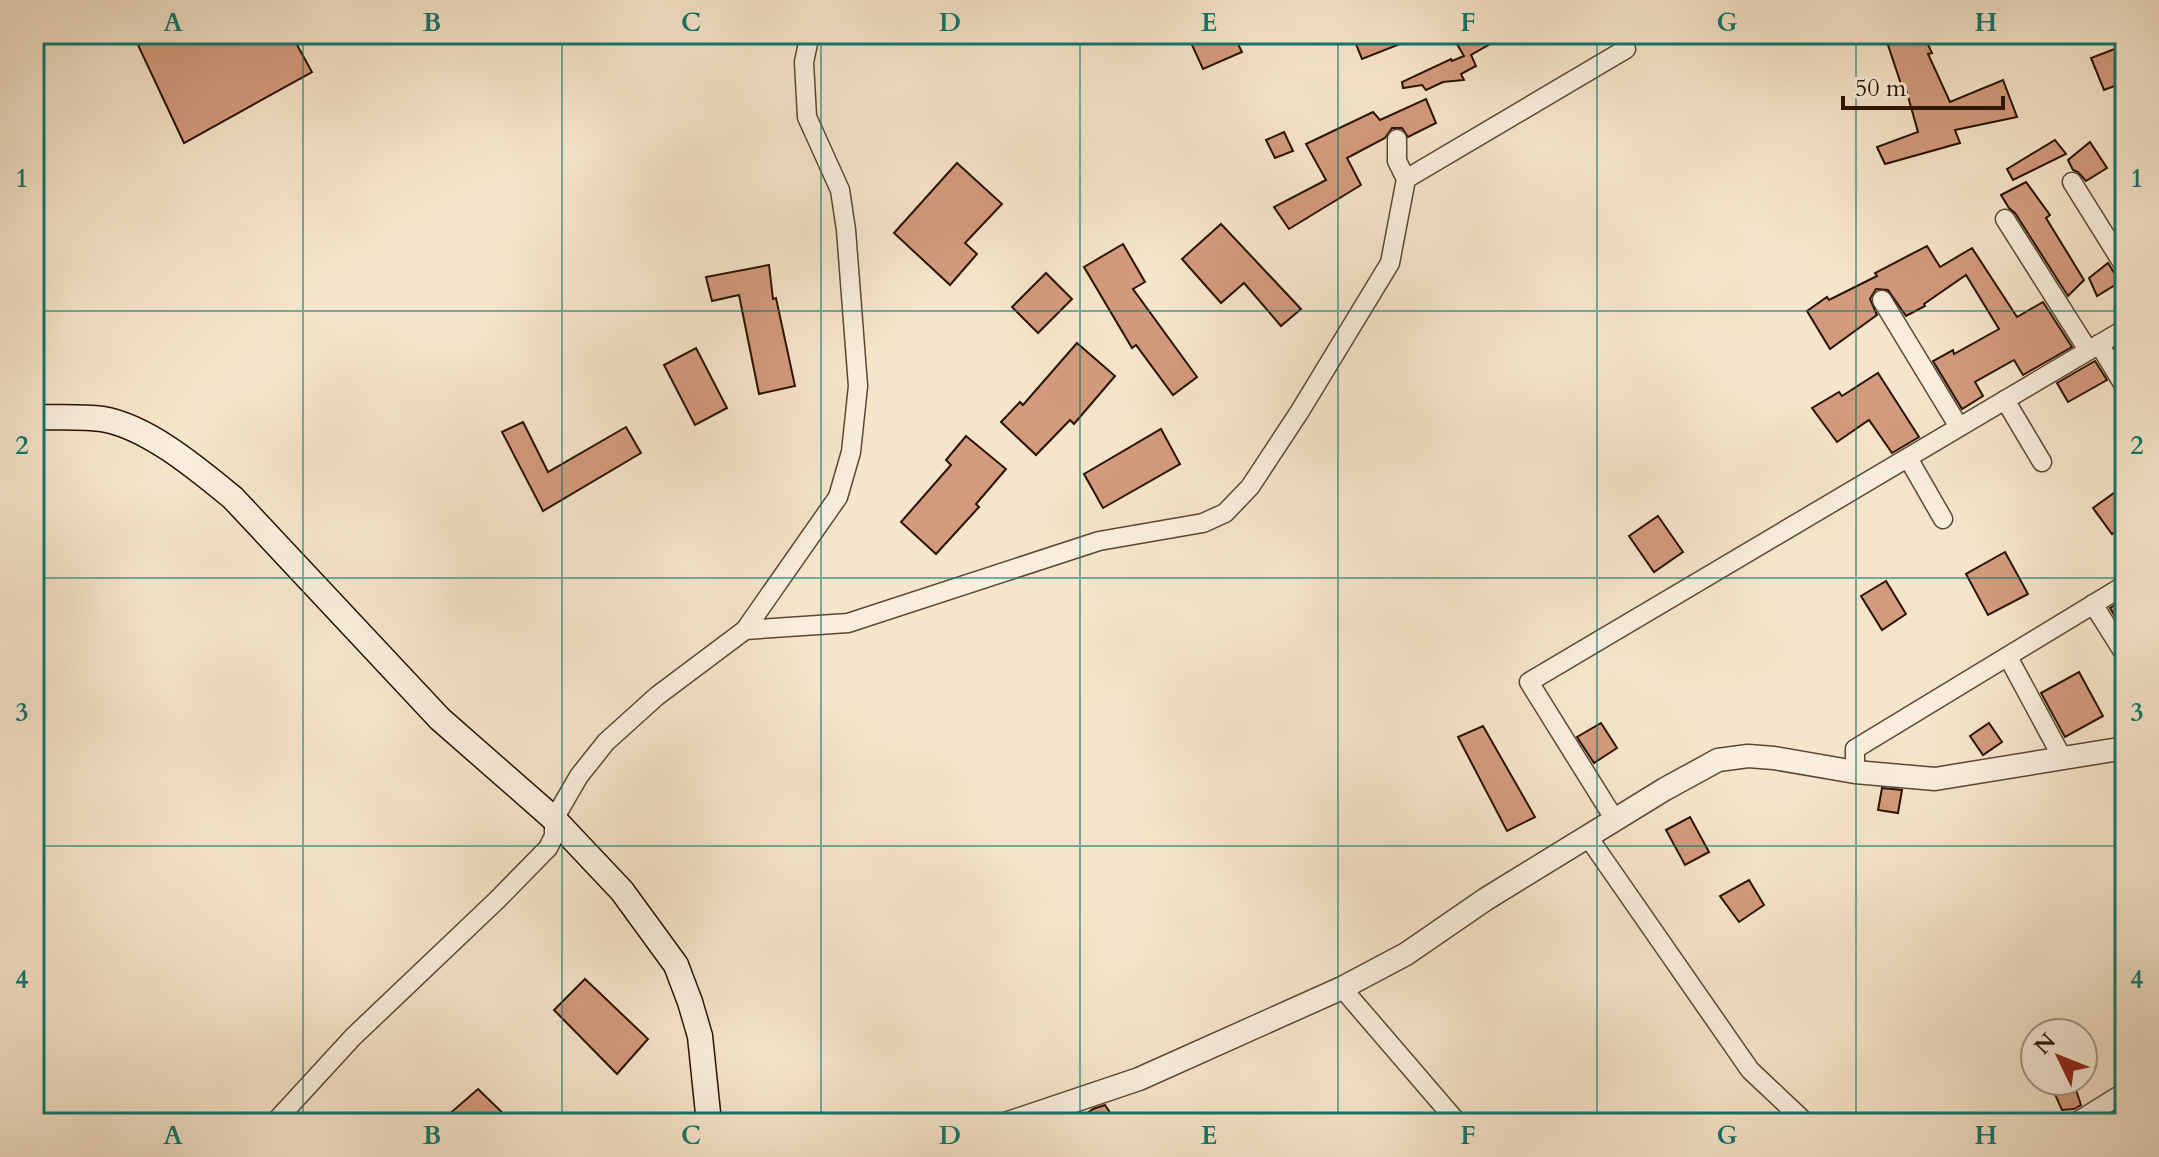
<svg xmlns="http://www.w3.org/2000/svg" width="2159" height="1157" font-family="Cardo,serif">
	<rect width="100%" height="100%" fill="#f6e5ca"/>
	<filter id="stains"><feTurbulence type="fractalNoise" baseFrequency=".0025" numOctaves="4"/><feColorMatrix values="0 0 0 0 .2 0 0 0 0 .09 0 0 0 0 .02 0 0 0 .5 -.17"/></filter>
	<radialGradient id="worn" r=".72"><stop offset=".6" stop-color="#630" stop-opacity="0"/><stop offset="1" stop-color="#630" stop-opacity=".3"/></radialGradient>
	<!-- building -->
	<g fill="#d49a7d" stroke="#281201" stroke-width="2">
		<path d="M159,34h132l21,38 -128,71 -46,-98z"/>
		<path d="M1187,34h46l9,18 -39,17z"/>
		<path d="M1352,34h70l1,1 -61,24z"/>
		<path d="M1451,34h57l-37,21 5,11 -15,8 3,6 -21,2 -17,8 -4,-5 -19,3 -1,-6 49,-23 1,2 12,-5z"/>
		<path d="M1888,34h35l9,19 -4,1 22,48 53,-22 14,37 -62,13 5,13 -75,21 -8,-17 41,-15 -13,-46 -3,1 -14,-42 5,-2z"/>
		<path d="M2125,45v37l-21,8 -13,-32z"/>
		<path d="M1426,99l10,24 -28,14 -6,-9h-10l-7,10 -38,20 14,27 -72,44 -15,-22 52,-27 -20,-36 67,-32 7,8z"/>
		<path d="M1284,132l9,19 -18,7 -9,-18z"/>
		<path d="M2055,140l11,14 -53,26 -6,-11z"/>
		<path d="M2090,142l17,26 -21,13 -8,-9 -5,-2 -5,-10z"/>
		<path d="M957,163l45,41 -37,39 12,11 -27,31 -56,-52z"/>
		<path d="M2026,182l24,33 -4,3 38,62 -16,16 -53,-83 -6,-5 -8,-13z"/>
		<path d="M1221,224l80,85 -20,17 -37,-43 -23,20 -39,-44z"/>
		<path d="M1123,244l22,38 -12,7 64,88 -24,18 -37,-50 -4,3 -48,-81z"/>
		<path d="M1927,246l13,21 32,-19 45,69 26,-15 29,45 -49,28 -9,-15 -39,22 8,14 -21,13 -29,-48 20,-11 1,4 45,-25 -33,-54 -42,29 1,2 -19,10 -18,-26 -12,-1 -6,10 7,16 -47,34 -23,-38 20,-14 2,3 48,-24 -2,-3z"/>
		<path d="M2108,263l12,19 -23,14 -8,-18z"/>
		<path d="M769,265l4,34 3,-1 19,88 -36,8 -20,-99 -27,6 -6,-24z"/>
		<path d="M1046,273l26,26 -34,34 -26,-26z"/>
		<path d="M1077,343l38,33 -41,48 -4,-4 -34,35 -35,-33 19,-20 3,3z"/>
		<path d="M696,348l31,60 -32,17 -31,-60z"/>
		<path d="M2095,361l12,19 -39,22 -11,-19z"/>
		<path d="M1878,373l41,64 -27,16 -23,-33 -32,22 -25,-34 27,-16 3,4z"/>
		<path d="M523,422l25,50 78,-45 15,26 -98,58 -41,-79z"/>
		<path d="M1161,429l19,35 -77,44 -19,-34z"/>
		<path d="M966,436l40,33 -30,35 3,3 -43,47 -35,-32 50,-57 -5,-5z"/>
		<path d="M2125,485v40l-13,9 -19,-26z"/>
		<path d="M1658,516l25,36 -29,20 -25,-36z"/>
		<path d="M2005,552l23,42 -40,21 -22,-41z"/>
		<path d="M1886,581l20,33 -24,16 -21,-34z"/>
		<path d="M2125,599v33l-15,-24z"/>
		<path d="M2079,672l24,44 -38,21 -24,-44z"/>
		<path d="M1601,723l16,25 -23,15 -17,-26z"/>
		<path d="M1989,723l13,19 -19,13 -13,-19z"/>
		<path d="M1483,726l52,91 -28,14 -49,-94z"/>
		<path d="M1882,788l20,2 -4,23 -20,-3z"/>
		<path d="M1690,817l19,35 -24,13 -19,-35z"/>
		<path d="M1749,880l15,25 -25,17 -19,-26z"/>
		<path d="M585,979l63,60 -31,35 -63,-64z"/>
		<path d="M2049,1081h24l8,24 -7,4 -12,1z"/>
		<path d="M478,1089l35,34h-74z"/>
		<path d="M1105,1105l12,18h-43l19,-14z"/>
	</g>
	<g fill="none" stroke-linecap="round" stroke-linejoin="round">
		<!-- minor casing -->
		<g stroke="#5c4733" stroke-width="21">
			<g id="minor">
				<path d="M1406,179l220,-130 -8,-15"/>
				<path d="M2072,182l53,85"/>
				<path d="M2005,219l83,131"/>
				<path d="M1882,300l77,127"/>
				<path d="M2099,344l26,43"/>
				<path d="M2005,400l37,62"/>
				<path d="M1908,458l35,61"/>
				<path d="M2093,604l29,46"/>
				<path d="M745,630l103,-7 251,-82 104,-18 22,-10 25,-26 50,-76 90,-148 16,-84 -9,-18v-22"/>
				<path d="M2008,657l55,102"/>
				<path d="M1855,772v-23l270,-164"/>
				<path d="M1615,820l-86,-138 596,-353"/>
				<path d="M1588,837l162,233 56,53"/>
				<path d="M1342,988l116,135"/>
				<path d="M274,1123l79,-86 144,-137 51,-52 6,-12v-17l25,-43 27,-34 51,-46 88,-66 93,-133 13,-45 7,-66 -12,-156 -6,-40 -33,-73 -3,-55 6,-28"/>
				<path d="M2075,1123l50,-31"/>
			</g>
		</g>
		<!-- tertiary casing -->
		<g stroke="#5c4733" stroke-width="25">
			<path id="tertiary" d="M1008,1123l131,-44 203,-91 64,-34 80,-55 179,-110 53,-29 30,-4 26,2 81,14 80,7 190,-31"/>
		</g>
		<!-- secondary casing -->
		<g stroke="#281201" stroke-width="27">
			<path id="secondary" d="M34,417c22,1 46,-1 68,2 45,7 97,51 131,79l207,221 114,100 68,72 54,74 14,37 10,34 9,87"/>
		</g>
		<!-- minor -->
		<use href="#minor" stroke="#f9eedd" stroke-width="18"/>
		<!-- tertiary -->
		<use href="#tertiary" stroke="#f9eedd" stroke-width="22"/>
		<!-- secondary -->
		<use href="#secondary" stroke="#f9eedd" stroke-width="24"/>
	</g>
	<!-- grid -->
	<path fill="none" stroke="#0f766e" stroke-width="2" stroke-opacity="0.55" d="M303,34v1089M562,34v1089M821,34v1089M1080,34v1089M1338,34v1089M1597,34v1089M1856,34v1089M34,311h2091M34,578h2091M34,846h2091"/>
	<!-- margin -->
	<rect width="2159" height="1157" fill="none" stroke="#f6e5ca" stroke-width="88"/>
	<!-- north arrow -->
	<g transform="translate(2059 1057) rotate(313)"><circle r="38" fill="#f9eedd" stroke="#a59685" stroke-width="2"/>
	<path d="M0-6L14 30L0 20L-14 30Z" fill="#8f2418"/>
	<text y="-12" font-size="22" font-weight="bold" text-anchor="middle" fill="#281201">N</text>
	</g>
	<!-- scale -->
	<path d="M1843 96v12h160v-12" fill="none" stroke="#281201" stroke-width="4"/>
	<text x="1855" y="96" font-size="24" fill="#281201" stroke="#f9eedd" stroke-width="6" paint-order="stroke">50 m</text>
	<rect x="44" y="44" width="2071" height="1069" fill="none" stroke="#0f766e" stroke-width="3"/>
	<g font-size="26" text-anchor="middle" font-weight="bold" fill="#0f766e">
		<text x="173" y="31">A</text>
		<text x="432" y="31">B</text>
		<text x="691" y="31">C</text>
		<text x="950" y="31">D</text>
		<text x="1209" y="31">E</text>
		<text x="1468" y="31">F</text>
		<text x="1727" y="31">G</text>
		<text x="1986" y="31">H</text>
		<text x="22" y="187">1</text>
		<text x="2137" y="187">1</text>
		<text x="22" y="454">2</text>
		<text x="2137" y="454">2</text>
		<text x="22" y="721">3</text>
		<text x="2137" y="721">3</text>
		<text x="22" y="988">4</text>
		<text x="2137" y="988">4</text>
		<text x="173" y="1144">A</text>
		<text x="432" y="1144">B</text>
		<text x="691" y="1144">C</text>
		<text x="950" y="1144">D</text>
		<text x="1209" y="1144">E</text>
		<text x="1468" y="1144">F</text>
		<text x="1727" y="1144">G</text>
		<text x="1986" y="1144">H</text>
	</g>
	<rect width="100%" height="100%" filter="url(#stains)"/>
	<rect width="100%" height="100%" fill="url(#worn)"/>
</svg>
